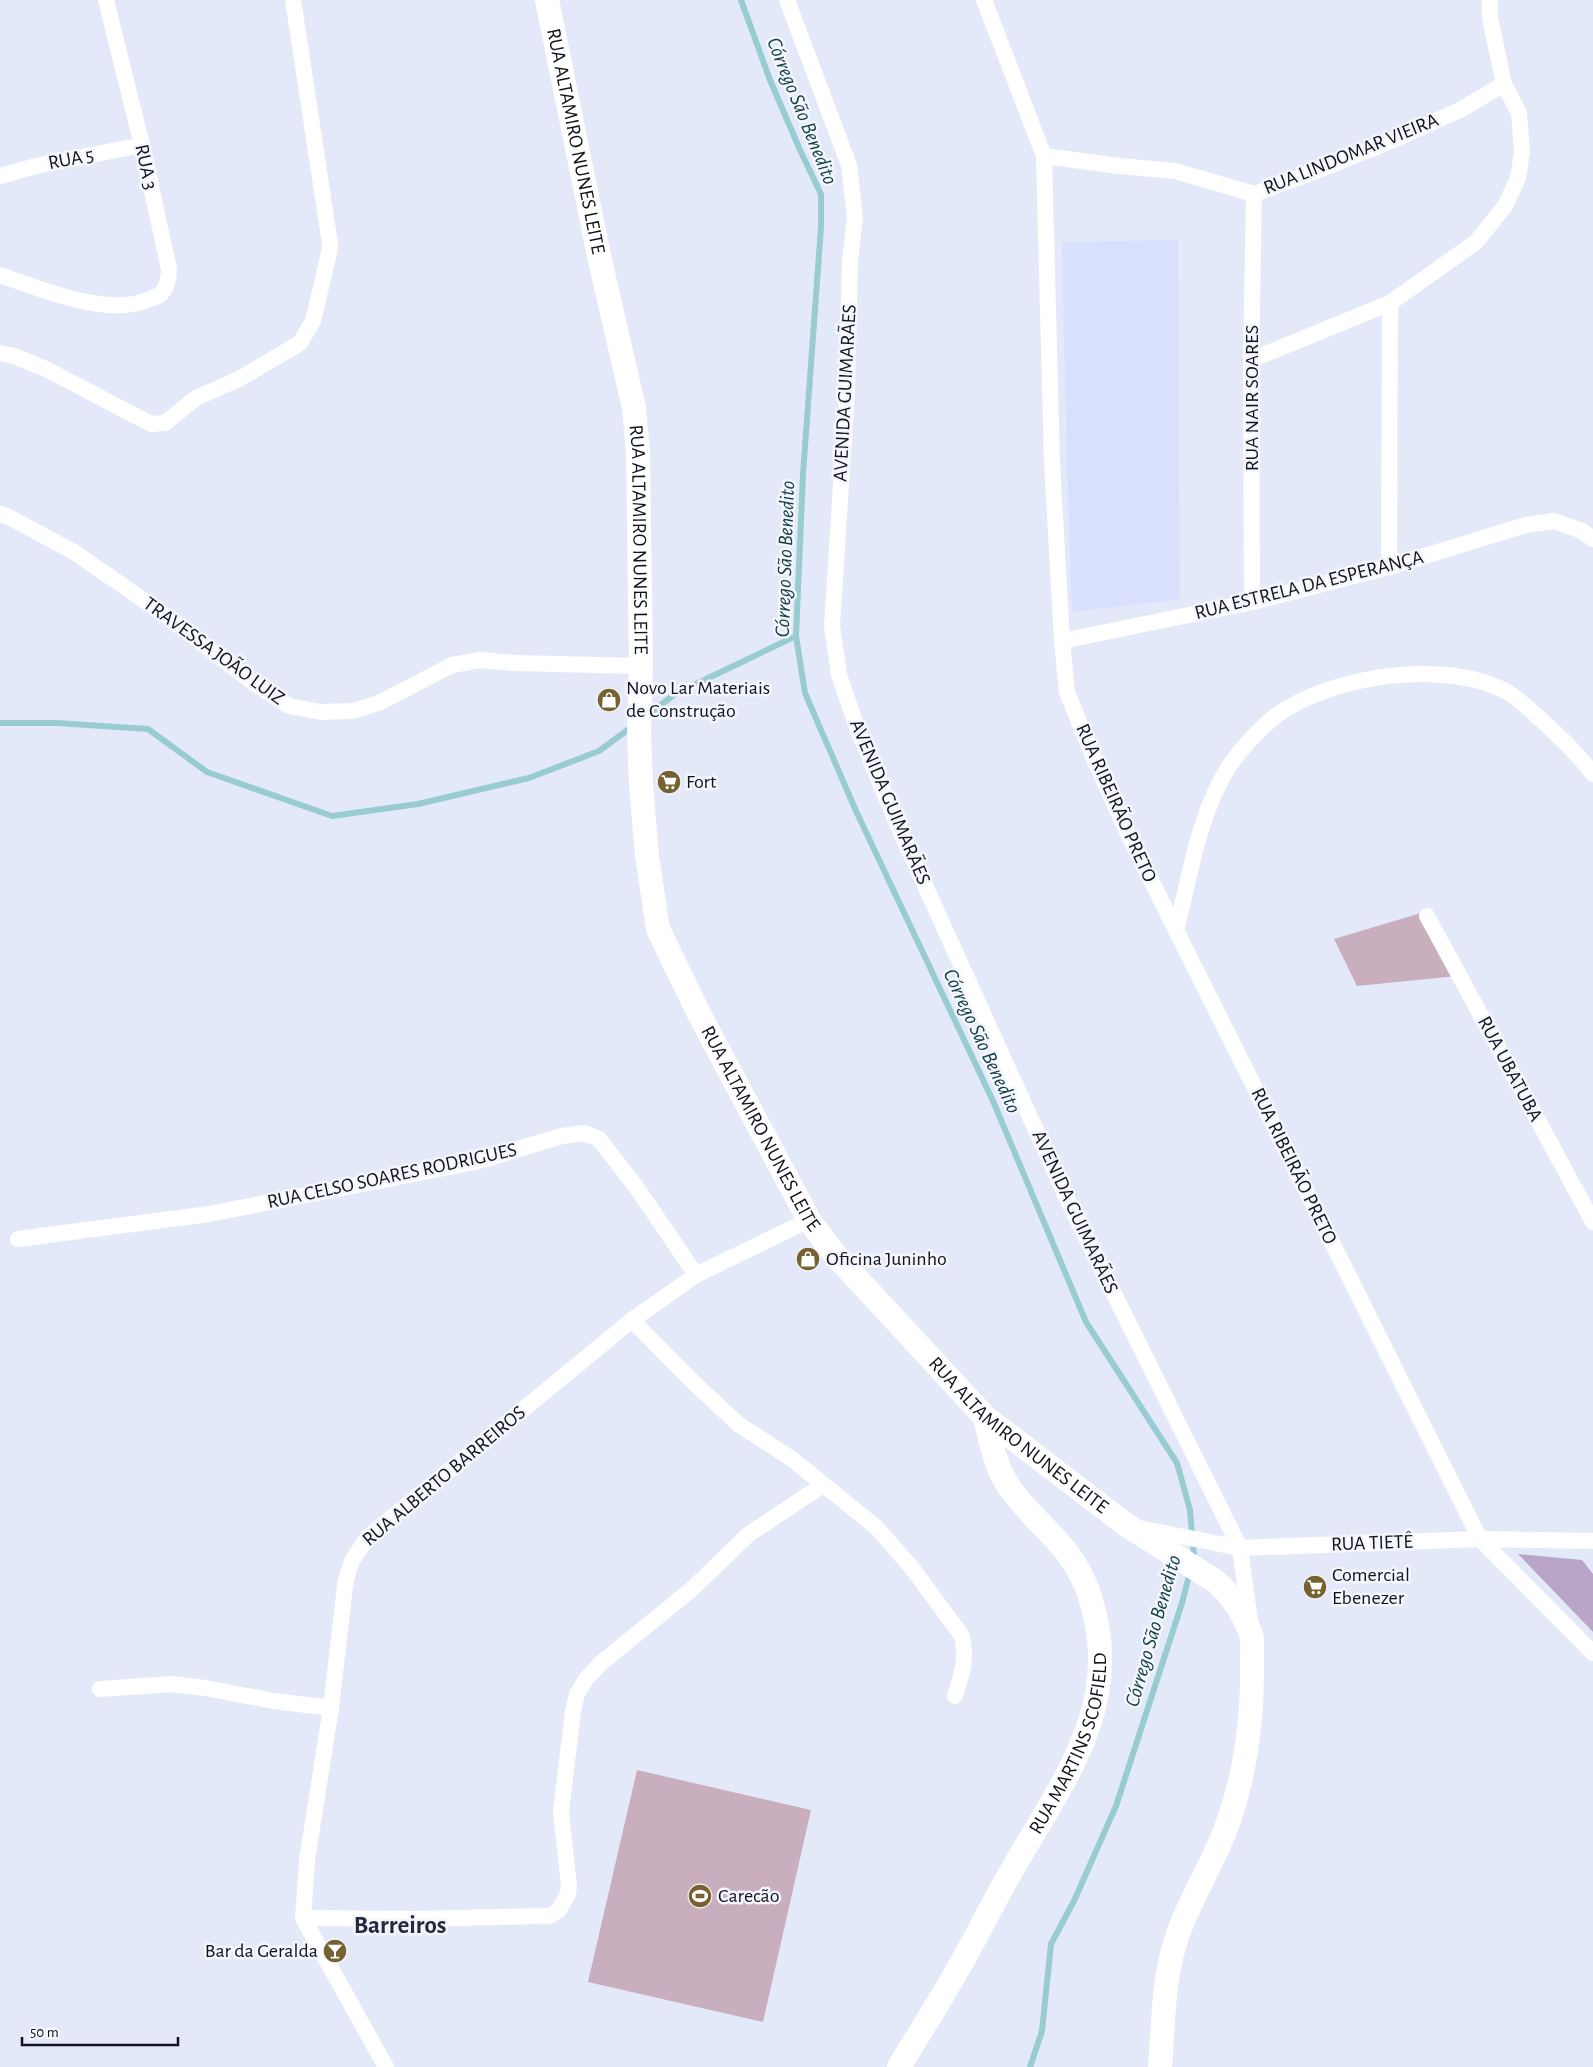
<svg xmlns="http://www.w3.org/2000/svg" width="1593" height="2067" font-family="'Alegreya Sans',sans-serif">
	<rect width="100%" height="100%" fill="#e4e9fa"/>
	<!-- built -->
	<path fill="#d9e0fd" d="M1178,240l2,359 -108,13 -5,-143 -5,-227z"/>
	<!-- green -->
	<g fill="#c9aebd">
		<path d="M1421,913l36,63 -100,10 -23,-47z"/>
		<path d="M637,1770l174,40 -48,212 -175,-40z"/>
	</g>
	<g fill="none" stroke-linecap="round" stroke-linejoin="round">
		<!-- stream -->
		<g stroke="#98ccd2" stroke-width="6">
			<path d="M741,0l29,80 30,70 21,44v33l-18,247 -7,162 9,57 51,118 137,290 93,221 91,141 13,47 4,46 -2,6"/>
			<path d="M645,717l30,-23 121,-58"/>
			<path d="M0,723h57l91,6 59,43 125,44 86,-12 111,-26 70,-27 34,-25"/>
			<path d="M1030,2067l12,-36 9,-87 23,-43 42,-95 66,-203 8,-31"/>
		</g>
	</g>
	<!-- building -->
	<path fill="#b8a5c8" d="M1518,1554l64,6 11,14v58z"/>
	<g fill="none" stroke-linecap="round" stroke-linejoin="round">
		<!-- street -->
		<g stroke="#fff" stroke-width="16">
			<path d="M787,0l62,165 6,52 -5,44 -3,130 -15,235 7,49 19,55 40,96 171,377 171,345"/>
			<path d="M984,0l60,156 8,307 10,178 5,51 28,69 33,73 352,705 113,114"/>
			<path d="M1044,156l75,10 56,5 79,23 62,-23 77,-31 67,-30 44,-26"/>
			<path d="M0,176l36,-10 106,-21"/>
			<path d="M0,275c41,14 109,43 150,24 3,-1 8,-3 11,-5 6,-7 8,-16 8,-25l-27,-124 -36,-145"/>
			<path d="M0,353l14,3 32,13 105,55 14,-1 31,-25 43,-19 61,-36 13,-22 16,-68 1,-9 -37,-244"/>
			<path d="M1251,360l139,-57 86,-61 29,-36 13,-28 4,-26 -3,-39 -15,-29 -14,-66v-18"/>
			<path d="M0,514l7,2 67,36 84,58 96,73 35,23 32,6 32,-1 28,-9 71,-37 28,-5 35,3 126,3"/>
			<path d="M1389,567l1,-264"/>
			<path d="M1252,602l-1,-242 3,-166"/>
			<path d="M1062,641l190,-39 137,-35 137,-42 28,-4 28,10 11,8"/>
			<path d="M1427,916l166,306"/>
			<path d="M1176,930c14,-53 22,-114 52,-162 10,-16 33,-41 49,-53 55,-40 171,-57 232,-22 7,4 14,11 20,16 23,20 46,41 64,65"/>
			<path d="M18,1239l191,-25 266,-52 87,-26 22,-3 15,6 38,49 59,87"/>
			<path d="M632,1320l58,59 48,45 54,35 84,68 36,41 50,68c5,24 0,38 -7,60"/>
			<path d="M1139,1528l101,20"/>
			<path d="M1250,1621l-10,-73 240,-9 113,2"/>
			<path d="M100,1689l72,-5 33,4 69,13 57,7"/>
			<path d="M303,1918l111,1 131,-3 7,-1 7,-5 9,-16 1,-8 -8,-74 12,-101 4,-17 9,-15 15,-16 91,-74 57,-55 74,-49"/>
			<path d="M386,2067l-83,-149 4,-58 24,-152 14,-122 3,-14 5,-13 15,-22 264,-217 64,-45 113,-55"/>
		</g>
		<!-- secondary -->
		<g stroke="#fff" stroke-width="24">
			<path id="s1" d="M547,0l52,256 35,152 4,44 3,214 -2,67 2,52 6,71 11,73 41,85 110,206 28,37 148,160 140,107 90,57c17,14 28,32 36,53 2,7 1,18 1,26 1,57 -6,115 -26,168 -16,43 -43,81 -54,126 -9,36 -9,76 -12,113"/>
			<path id="s2" d="M899,2067c18,-30 37,-60 55,-91 19,-32 35,-66 54,-99 48,-87 116,-166 84,-273 -6,-22 -18,-45 -34,-62 -15,-17 -32,-32 -46,-51 -16,-21 -21,-48 -27,-74"/>
		</g>
	</g>
	<!-- icons -->
	<defs>
		<g id="shop-disc" transform="scale(1.25)"><circle r="9.5" fill="#766231" stroke="#f5f6fc"/><path d="M-5-2.5h2.3a2.7 3.5 0 0 1 5.4 0H5L5.5 6h-11ZM-1.5-2.5h3a1.5 2.3 0 0 0-3 0Z" fill="#fff"/></g>
		<g id="supermarket-disc" transform="scale(1.25)"><circle r="9.5" fill="#766231" stroke="#f5f6fc"/><path d="M-6-5.5h2.5l.6 2H6L4.5 2H-2.5L-4.4-4H-6ZM-1.5 3.2a1.3 1.3 0 1 0 .1 0ZM3 3.2a1.3 1.3 0 1 0 .1 0Z" fill="#fff"/></g>
		<g id="stadium-disc" transform="scale(1.25)"><circle r="9.5" fill="#766231" stroke="#f5f6fc"/><path d="M0-5a6.5 5 0 1 0 0 10a6.5 5 0 1 0 0-10ZM-3.5-1.8h7v3.6h-7Z" fill="#fff"/></g>
		<g id="bar-disc" transform="scale(1.25)"><circle r="9.5" fill="#766231" stroke="#f5f6fc"/><path d="M-6-5H6L.8 .8V4.5H3.5V6h-7V4.5H-.8V.8Z" fill="#fff"/></g>
	</defs>
	<g fill-rule="evenodd">
		<use href="#shop-disc" x="609" y="700"/>
		<use href="#supermarket-disc" x="669" y="782"/>
		<use href="#shop-disc" x="808" y="1259"/>
		<use href="#supermarket-disc" x="1315" y="1587"/>
		<use href="#stadium-disc" x="700" y="1896"/>
		<use href="#bar-disc" x="335" y="1951"/>
	</g>
	<g text-anchor="middle" dominant-baseline="central" stroke-width="5" stroke-linejoin="round" paint-order="stroke">
		<!-- street labels -->
		<g font-size="20" fill="#11131d" stroke="#f5f6fc">
			<text stroke="none"><textPath href="#s1" startOffset="144">RUA ALTAMIRO NUNES LEITE</textPath></text>
			<text transform="translate(1351 154) rotate(-22)">RUA LINDOMAR VIEIRA</text>
			<text transform="translate(71 159) rotate(-11)">RUA 5</text>
			<text transform="translate(146 167) rotate(78)">RUA 3</text>
			<text transform="translate(845 393) rotate(-87)">AVENIDA GUIMARÃES</text>
			<text transform="translate(1252 398) rotate(-90)">RUA NAIR SOARES</text>
			<text stroke="none"><textPath href="#s1" startOffset="549">RUA ALTAMIRO NUNES LEITE</textPath></text>
			<text transform="translate(1309 585) rotate(-14)">RUA ESTRELA DA ESPERANÇA</text>
			<text transform="translate(214 651) rotate(36)">TRAVESSA JOÃO LUIZ</text>
			<text transform="translate(890 802) rotate(67)">AVENIDA GUIMARÃES</text>
			<text transform="translate(1116 803) rotate(66)">RUA RIBEIRÃO PRETO</text>
			<text transform="translate(1510 1069) rotate(62)">RUA UBATUBA</text>
			<text stroke="none"><textPath href="#s1" startOffset="1164">RUA ALTAMIRO NUNES LEITE</textPath></text>
			<text transform="translate(1294 1166) rotate(64)">RUA RIBEIRÃO PRETO</text>
			<text transform="translate(392 1176) rotate(-12)">RUA CELSO SOARES RODRIGUES</text>
			<text transform="translate(1075 1212) rotate(65)">AVENIDA GUIMARÃES</text>
			<text stroke="none"><textPath href="#s1" startOffset="1569">RUA ALTAMIRO NUNES LEITE</textPath></text>
			<text transform="translate(444 1476) rotate(-40)">RUA ALBERTO BARREIROS</text>
			<text transform="translate(1372 1543) rotate(-2)">RUA TIETÊ</text>
			<text stroke="none"><textPath href="#s2" startOffset="368">RUA MARTINS SCOFIELD</textPath></text>
		</g>
		<!-- poi labels -->
		<g font-size="20" fill="#11131d" stroke="#f5f6fc" text-anchor="start">
			<text x="626" y="688">Novo Lar Materiais<tspan x="626" dy="23">de Construção</tspan></text>
			<text x="686" y="782">Fort</text>
			<text x="826" y="1259">Oficina Juninho</text>
			<text x="1332" y="1575">Comercial<tspan x="1332" dy="23">Ebenezer</tspan></text>
			<text x="718" y="1896">Carecão</text>
			<text x="318" y="1951" text-anchor="end">Bar da Geralda</text>
		</g>
		<!-- water labels -->
		<g font-size="21" font-style="italic" fill="#114146" stroke="#f5f6fc">
			<text transform="translate(802 111) rotate(68)">Córrego São Benedito</text>
			<text transform="translate(785 559) rotate(-88)">Córrego São Benedito</text>
			<text transform="translate(982 1041) rotate(65)">Córrego São Benedito</text>
			<text transform="translate(1153 1631) rotate(-74)">Córrego São Benedito</text>
		</g>
		<!-- district labels -->
		<g font-size="25" font-weight="bold" fill="#24293e" stroke="#f5f6fc">
			<text x="400" y="1925">Barreiros</text>
		</g>
	</g>
	<!-- scale -->
	<path d="M22 2037v8h156v-8" fill="none" stroke="#11131d" stroke-width="2.5"/>
	<text x="30" y="2037" font-size="15" fill="#11131d" stroke="#f5f6fc" stroke-width="4" paint-order="stroke">50 m</text>
</svg>
